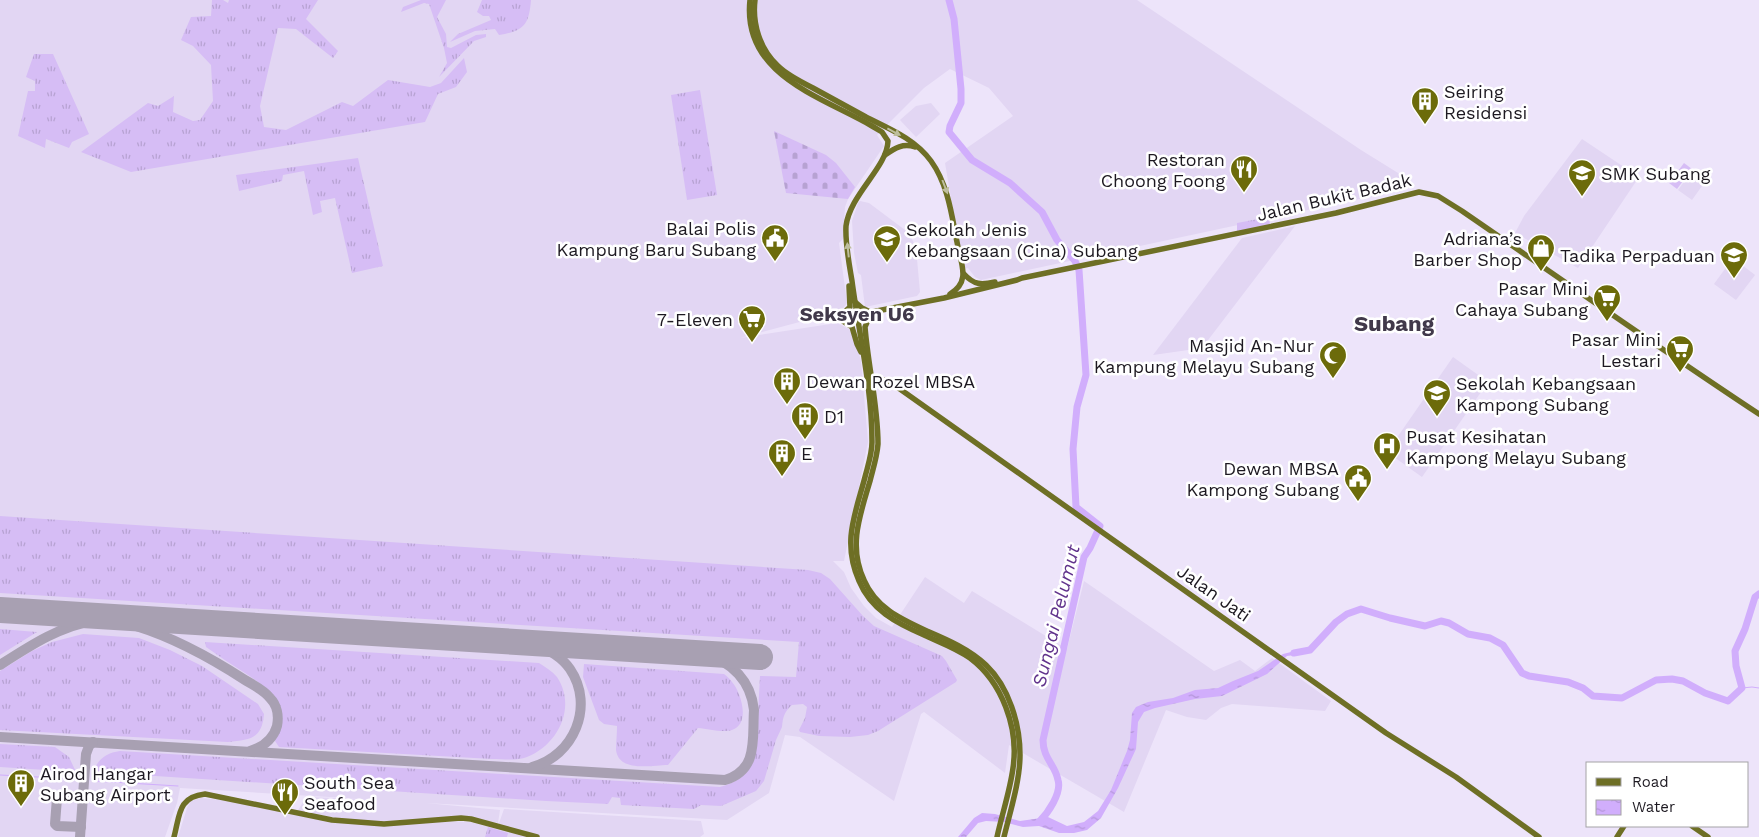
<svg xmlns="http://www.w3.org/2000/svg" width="1759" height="837" font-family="'Work Sans',sans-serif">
	<defs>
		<pattern id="grass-tufts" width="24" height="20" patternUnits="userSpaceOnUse" patternTransform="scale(1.25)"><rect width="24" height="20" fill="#d6bdf5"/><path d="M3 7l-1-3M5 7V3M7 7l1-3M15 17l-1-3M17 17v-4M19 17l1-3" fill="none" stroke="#b7a2d2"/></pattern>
		<pattern id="cemetery-stones" width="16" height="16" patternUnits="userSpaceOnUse" patternTransform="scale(1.25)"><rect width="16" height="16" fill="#d6bdf5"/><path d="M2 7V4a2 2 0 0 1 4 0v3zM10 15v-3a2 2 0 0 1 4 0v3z" fill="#b7a2d2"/></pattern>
		<pattern id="water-ripples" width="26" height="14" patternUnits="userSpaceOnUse" patternTransform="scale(1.25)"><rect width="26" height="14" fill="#d1aefc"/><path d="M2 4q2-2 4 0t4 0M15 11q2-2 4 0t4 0" fill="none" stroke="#b395d8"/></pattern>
	</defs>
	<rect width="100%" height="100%" fill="#ede4fa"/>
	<!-- built -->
	<g fill="#e2d6f3">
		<path d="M0,0h1137l224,150 50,31v5l-38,10 -392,84 -6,-3 -7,-9 -5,1 -18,-106 68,-47 -24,-28 -39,-19 -26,19 -47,47 7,11 -36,53 -3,8 -2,32 -4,4 8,60 -6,8 -101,27 97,-15 12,6 6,11 6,21 7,81 -24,119h-11l11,11 7,16 13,18 12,12 16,9 33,-50 39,26 8,-12 95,58 17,-68 130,90 26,-11 15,11 17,-13 59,43 -6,10 -93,-7 -11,4 -15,12 -19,-3 -21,-7 -42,102 -115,-67 -4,28 -81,-61 -3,2 -27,87 -94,-64 -15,-2 -16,58 -42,27 -301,-17 74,7 -2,13 -37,-5 -22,3 31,1 27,7 7,-20 197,12 3,13 -4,3h-522l9,-29 4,-7 10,-3 52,5 44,9 9,-15 57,2 -183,-11 -3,15 -12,34h-165z"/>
		<path d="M931,103l9,11 -24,23 -16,-17 16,-14z"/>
		<path d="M1582,139l57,38 -61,91 -63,-35 9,-17z"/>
		<path d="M1693,169l14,10 -15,21 -14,-10z"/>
		<path d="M860,201l9,2 36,27 6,7 5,11 4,44 -3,4 -52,11 -4,-32 -3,-2 -4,-20 -2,-32 6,-18z"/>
		<path d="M1295,226l-93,122 -49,7 89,-117z"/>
		<path d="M1733,258l22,17 -19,25 -22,-16z"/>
		<path d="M1453,357l35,25 -66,95 -35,-25z"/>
	</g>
	<!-- grass -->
	<g fill="url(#grass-tufts)">
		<path d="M212,0h11l5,3 1,-3h89l-12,19 32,32 -5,7 -37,-29 -18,-1 -18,78 4,21 22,3 56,-28 11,4 35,-26 42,7 11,-4 23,-25 3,14 -11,15 -18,7 -13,28 -294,50 -50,-20 67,-49 10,3 16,-10 -1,16 20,9 7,-1 13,-19 -2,-36 -18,-19 -12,-6 10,-23 20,-1z"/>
		<path d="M421,0h25l-9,17 9,17 1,13 4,1 25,-13 10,-1v3l-12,4 -35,36 8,-14 -3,-15 -15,-44 -5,-1 -23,9 2,-5z"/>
		<path d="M482,0h49c-2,25 -7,31 -32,35l-4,-6 -20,2 -25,11 8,-8 33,-14 -2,-4h-6l-6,-4z"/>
		<path d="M34,54h19l36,80 -17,8 -3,6 -23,-9 -1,9 -27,-12 10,-45h7v-10l-9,-4z"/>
		<path d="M700,90l17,105 -30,5 -16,-105z"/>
		<path d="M358,158l25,108 -31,7 -17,-75 -15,3 2,11 -9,3 -9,-44 -21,4 -1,6 -43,10 -3,-16z"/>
		<path d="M1684,163l8,6 -15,20 -8,-6z"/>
		<path d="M1269,217l1,8 -33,6v-8z"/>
		<path d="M0,516l808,54 13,3 9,6 33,37 11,10 68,30 4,5 11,19 -1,2 -78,49 -10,4 -18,2 -31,-1 -19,-4 -1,-2 6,-12 2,-11 -4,-3 -11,1c-8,7 -9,12 -10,22l-6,13 -12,41 -8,10 -35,15 -20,-1 -7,4 -73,-4 -1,-7 -8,-1 -4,7 -62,-3 -453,-29c5,-13 13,-19 27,-21l600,36c20,-5 32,-16 36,-36l4,-75 36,1 3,-35 -799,-49z"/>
		<path d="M0,629l37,3 -37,23z"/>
		<path d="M83,634l56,4 31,12 32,16 56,38 6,10c-2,25 -14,26 -36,28l-228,-12v-59l32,-20 20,-9z"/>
		<path d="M205,642l334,21c6,4 13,8 18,14 20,30 1,68 -30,80 -10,4 -24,2 -35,2l-213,-12 -4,-6c18,-35 -2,-49 -30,-68 -13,-8 -26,-17 -39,-26z"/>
		<path d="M584,664l140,10c3,2 6,5 8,8 9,10 19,42 0,48 -9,3 -24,-1 -34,-2l-30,37c-16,0 -49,8 -52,-15 0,-7 1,-16 1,-24l-13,-2 -5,-4 -16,-43z"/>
		<path d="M0,744l55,3 14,10 7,15 -76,-5z"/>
		<path d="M488,827l20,6 -1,4h-22z"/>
	</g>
	<!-- cemetery -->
	<path fill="url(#cemetery-stones)" d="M774,131l52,24 10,8 19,24 -7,12 -62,-6z"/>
	<!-- garden -->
	<path fill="#d6bdf5" d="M810,408l2,9 -18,4 -2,-9z"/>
	<!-- water -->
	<path fill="url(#water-ripples)" d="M1303,649l-1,5 -15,2 -20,18 -45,22 -27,3 -40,9 -11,4 -6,10 -2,27 -18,39 -17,30 -14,12 -13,3h-15l-20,-7 -16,1 -19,-5 -18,-1 -8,2 -12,14h-8l16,-19 8,-5 13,1 25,7 28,-4 19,9 17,-4 14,-11 13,-21 16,-39 3,-11 2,-27 4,-6 12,-5 25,-4 22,-8 23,-2 15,-7 25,-10 25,-17z"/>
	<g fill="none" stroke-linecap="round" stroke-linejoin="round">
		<!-- stream -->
		<g stroke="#d1aefc" stroke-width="1">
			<path d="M1742,688l10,-1 7,1"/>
			<path d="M0,775l75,4"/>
			<path d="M94,781l84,5"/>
		</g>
		<!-- river -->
		<g stroke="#d1aefc" stroke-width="7">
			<path d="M949,0l5,19 7,70v14l-11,23 -1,6 23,28 38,23 32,29 15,28 18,21 4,9 7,105 -9,32 -4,42 3,58 24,19 -10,22 -6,9 -41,183c0,19 12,24 15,40 4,13 -10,33 -19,42"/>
			<path d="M1294,653l16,-3 26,-28 11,-8 14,-5 29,9 35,8 16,-5 8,2 19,11 22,4 13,7 19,28 7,3 39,6 15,6 10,8 29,2 34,-18 16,-1 11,2 22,12 23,8 14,-13 -6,-22 -1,-15 10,-22 10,-32 4,-3"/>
		</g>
		<!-- taxiway -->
		<g stroke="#a8a0b2" stroke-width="10">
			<path d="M83,615c18,4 35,6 53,11 39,12 75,32 109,54 8,5 19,10 25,18 7,7 9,18 7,28 -4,14 -14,21 -27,25"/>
			<path d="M0,665c31,-20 60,-39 96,-45"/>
			<path d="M0,737l725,43c34,-10 27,-42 29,-70 -3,-29 -22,-48 -49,-56"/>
			<path d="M532,767c42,-11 63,-61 38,-98 -9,-13 -22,-19 -36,-26"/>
			<path d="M81,827l-24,-1 -2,-2 2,-26 1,-2 25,1"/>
			<path d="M80,837l6,-83 3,-8 4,-4"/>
		</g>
		<!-- runway -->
		<path stroke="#a8a0b2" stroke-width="26" d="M0,610l760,47"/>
		<!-- secondary -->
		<g stroke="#6e6f25" stroke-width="5.5">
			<path d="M750,0c-8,75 70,96 122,126l10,6 6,9c-1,27 -38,53 -42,85 -1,17 3,37 6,55 7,53 20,107 20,161 0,12 -4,23 -7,35 -10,38 -23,65 -6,104 12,29 37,42 65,54 15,7 32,13 46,23 32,24 49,70 43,110 -3,23 -11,46 -16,69"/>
			<path d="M755,0c-3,24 5,49 23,66 9,9 23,16 35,22 18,10 35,19 53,29 24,12 49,22 65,44 18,25 21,57 27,86 4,19 12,35 -8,47"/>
			<path d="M885,155c10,-7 18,-12 30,-8"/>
			<path d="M964,274c10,11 17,11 31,8"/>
			<path d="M854,301l8,7 8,4"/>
			<path d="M878,313l-9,5 -4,9c3,39 13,78 13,117 -1,13 -5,25 -8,37 -10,34 -22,65 -6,99 12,28 37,39 63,51 21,9 42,18 59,34 23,22 34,59 34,90 0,26 -10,57 -16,82"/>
			<path d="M856,315l88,-17 73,-18 5,-2 314,-65 83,-21 19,4 24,15c99,68 197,137 297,203"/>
			<path d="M838,318l14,9 5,17 4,8"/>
			<path d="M838,318l12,-11 -1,-21"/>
			<path d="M872,377l18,5 496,351 70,44 83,60"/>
			<path d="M1692,826l16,11"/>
			<path d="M174,837c6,-23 4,-40 31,-43l127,26 52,4 77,-6 10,1 66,18"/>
			<path d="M1617,837l7,-11"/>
		</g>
	</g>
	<!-- one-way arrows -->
	<defs><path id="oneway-solid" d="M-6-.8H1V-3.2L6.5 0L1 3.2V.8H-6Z" transform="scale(1.25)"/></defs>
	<g fill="#bebe9d">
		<use href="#oneway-solid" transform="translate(894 132) rotate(28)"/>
		<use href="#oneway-solid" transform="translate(945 187) rotate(69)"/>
		<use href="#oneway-solid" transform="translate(848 250) rotate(-96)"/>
	</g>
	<!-- icons -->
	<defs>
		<g id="building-pin" transform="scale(1.4375)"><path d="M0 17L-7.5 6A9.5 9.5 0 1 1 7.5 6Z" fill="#6c6b0a" stroke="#fff"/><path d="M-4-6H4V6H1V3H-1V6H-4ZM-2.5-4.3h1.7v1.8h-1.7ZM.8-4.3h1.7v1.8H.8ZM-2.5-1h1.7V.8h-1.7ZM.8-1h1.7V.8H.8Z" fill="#fff"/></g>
		<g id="restaurant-pin" transform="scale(1.4375)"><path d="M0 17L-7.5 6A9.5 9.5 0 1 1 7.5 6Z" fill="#6c6b0a" stroke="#fff"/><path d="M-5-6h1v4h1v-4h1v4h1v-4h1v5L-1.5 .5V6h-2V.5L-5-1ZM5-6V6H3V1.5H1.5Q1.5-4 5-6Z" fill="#fff"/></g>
		<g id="school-pin" transform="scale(1.4375)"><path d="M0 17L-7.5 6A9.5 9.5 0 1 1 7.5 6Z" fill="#6c6b0a" stroke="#fff"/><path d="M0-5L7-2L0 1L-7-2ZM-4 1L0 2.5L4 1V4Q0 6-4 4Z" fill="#fff"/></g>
		<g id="civic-pin" transform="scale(1.4375)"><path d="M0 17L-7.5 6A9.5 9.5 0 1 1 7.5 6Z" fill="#6c6b0a" stroke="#fff"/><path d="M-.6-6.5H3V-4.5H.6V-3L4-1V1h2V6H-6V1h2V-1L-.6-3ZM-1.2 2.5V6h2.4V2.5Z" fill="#fff"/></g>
		<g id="shop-pin" transform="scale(1.4375)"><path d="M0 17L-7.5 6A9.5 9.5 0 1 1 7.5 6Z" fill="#6c6b0a" stroke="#fff"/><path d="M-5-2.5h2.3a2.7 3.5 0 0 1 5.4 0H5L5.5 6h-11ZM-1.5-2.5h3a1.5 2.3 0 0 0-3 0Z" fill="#fff"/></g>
		<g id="supermarket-pin" transform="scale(1.4375)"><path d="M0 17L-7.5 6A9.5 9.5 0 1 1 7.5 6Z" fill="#6c6b0a" stroke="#fff"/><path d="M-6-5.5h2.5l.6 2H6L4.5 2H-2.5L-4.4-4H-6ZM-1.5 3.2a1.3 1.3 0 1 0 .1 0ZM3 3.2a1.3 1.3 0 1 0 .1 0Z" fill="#fff"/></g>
		<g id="mosque-pin" transform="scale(1.4375)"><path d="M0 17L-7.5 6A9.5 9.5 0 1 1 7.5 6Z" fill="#6c6b0a" stroke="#fff"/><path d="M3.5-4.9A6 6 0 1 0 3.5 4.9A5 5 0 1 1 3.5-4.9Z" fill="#fff"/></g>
		<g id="hospital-pin" transform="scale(1.4375)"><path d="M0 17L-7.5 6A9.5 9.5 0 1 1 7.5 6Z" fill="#6c6b0a" stroke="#fff"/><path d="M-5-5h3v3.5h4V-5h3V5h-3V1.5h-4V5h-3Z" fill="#fff"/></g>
	</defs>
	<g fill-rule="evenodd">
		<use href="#building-pin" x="1425" y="101"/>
		<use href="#restaurant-pin" x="1244" y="169"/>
		<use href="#school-pin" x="1582" y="173"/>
		<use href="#civic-pin" x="775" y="238"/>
		<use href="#school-pin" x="887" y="239"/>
		<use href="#shop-pin" x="1541" y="248"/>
		<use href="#school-pin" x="1734" y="255"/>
		<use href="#supermarket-pin" x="1607" y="298"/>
		<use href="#supermarket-pin" x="752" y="319"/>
		<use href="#supermarket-pin" x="1680" y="349"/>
		<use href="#mosque-pin" x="1333" y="355"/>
		<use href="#building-pin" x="787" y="381"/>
		<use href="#school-pin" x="1437" y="393"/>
		<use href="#building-pin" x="805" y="416"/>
		<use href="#hospital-pin" x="1387" y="446"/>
		<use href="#building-pin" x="782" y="453"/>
		<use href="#civic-pin" x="1358" y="478"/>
		<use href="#building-pin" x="21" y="783"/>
		<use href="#restaurant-pin" x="285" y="792"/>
	</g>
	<g text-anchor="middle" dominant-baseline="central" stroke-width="5" stroke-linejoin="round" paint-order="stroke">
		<!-- poi labels -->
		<g font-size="18" fill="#1d1921" stroke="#fff" text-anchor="start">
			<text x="1444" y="91">Seiring<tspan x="1444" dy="21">Residensi</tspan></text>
			<text x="1225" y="159" text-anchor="end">Restoran<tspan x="1225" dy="21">Choong Foong</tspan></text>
			<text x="1601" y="173">SMK Subang</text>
			<text x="756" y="228" text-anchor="end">Balai Polis<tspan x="756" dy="21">Kampung Baru Subang</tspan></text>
			<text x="906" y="229">Sekolah Jenis<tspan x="906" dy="21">Kebangsaan (Cina) Subang</tspan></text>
			<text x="1522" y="238" text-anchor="end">Adriana’s<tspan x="1522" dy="21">Barber Shop</tspan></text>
			<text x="1715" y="255" text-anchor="end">Tadika Perpaduan</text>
			<text x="1588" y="288" text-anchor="end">Pasar Mini<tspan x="1588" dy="21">Cahaya Subang</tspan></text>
			<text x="733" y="319" text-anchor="end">7-Eleven</text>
			<text x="1661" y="339" text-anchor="end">Pasar Mini<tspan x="1661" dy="21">Lestari</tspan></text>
			<text x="1314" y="345" text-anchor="end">Masjid An-Nur<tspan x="1314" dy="21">Kampung Melayu Subang</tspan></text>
			<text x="806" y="381">Dewan Rozel MBSA</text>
			<text x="1456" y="383">Sekolah Kebangsaan<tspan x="1456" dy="21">Kampong Subang</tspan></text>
			<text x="824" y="416">D1</text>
			<text x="1406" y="436">Pusat Kesihatan<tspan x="1406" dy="21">Kampong Melayu Subang</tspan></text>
			<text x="801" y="453">E</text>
			<text x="1339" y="468" text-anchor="end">Dewan MBSA<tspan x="1339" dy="21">Kampong Subang</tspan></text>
			<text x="40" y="773">Airod Hangar<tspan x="40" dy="21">Subang Airport</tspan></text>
			<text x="304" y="782">South Sea<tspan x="304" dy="21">Seafood</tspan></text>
		</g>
		<!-- street labels -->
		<g font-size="18" fill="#1d1921" stroke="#fff">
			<text transform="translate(1334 197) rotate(-13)">Jalan Bukit Badak</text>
			<text transform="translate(1214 593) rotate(35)">Jalan Jati</text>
		</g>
		<!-- water labels -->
		<g font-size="19" font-style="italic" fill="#61338c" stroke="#fff">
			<text transform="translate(1056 616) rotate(-76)">Sungai Pelumut</text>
		</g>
		<!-- quarter labels -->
		<g font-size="20" font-weight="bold" fill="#41394a" stroke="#fff">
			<text x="857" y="314">Seksyen U6</text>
		</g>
		<!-- district labels -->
		<g font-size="22" font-weight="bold" fill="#41394a" stroke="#fff">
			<text x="1394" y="323">Subang</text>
		</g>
	</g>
	<!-- legend -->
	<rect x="1586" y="762" width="162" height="65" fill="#ffffff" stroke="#a5a3a6"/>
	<rect x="1596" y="778" width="25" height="8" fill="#6e6f25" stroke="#a5a3a6"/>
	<text x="1632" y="787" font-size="15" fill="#1d1921">Road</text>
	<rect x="1596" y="800" width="25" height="15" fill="url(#water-ripples)" stroke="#a5a3a6"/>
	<text x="1632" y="812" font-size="15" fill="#1d1921">Water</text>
</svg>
